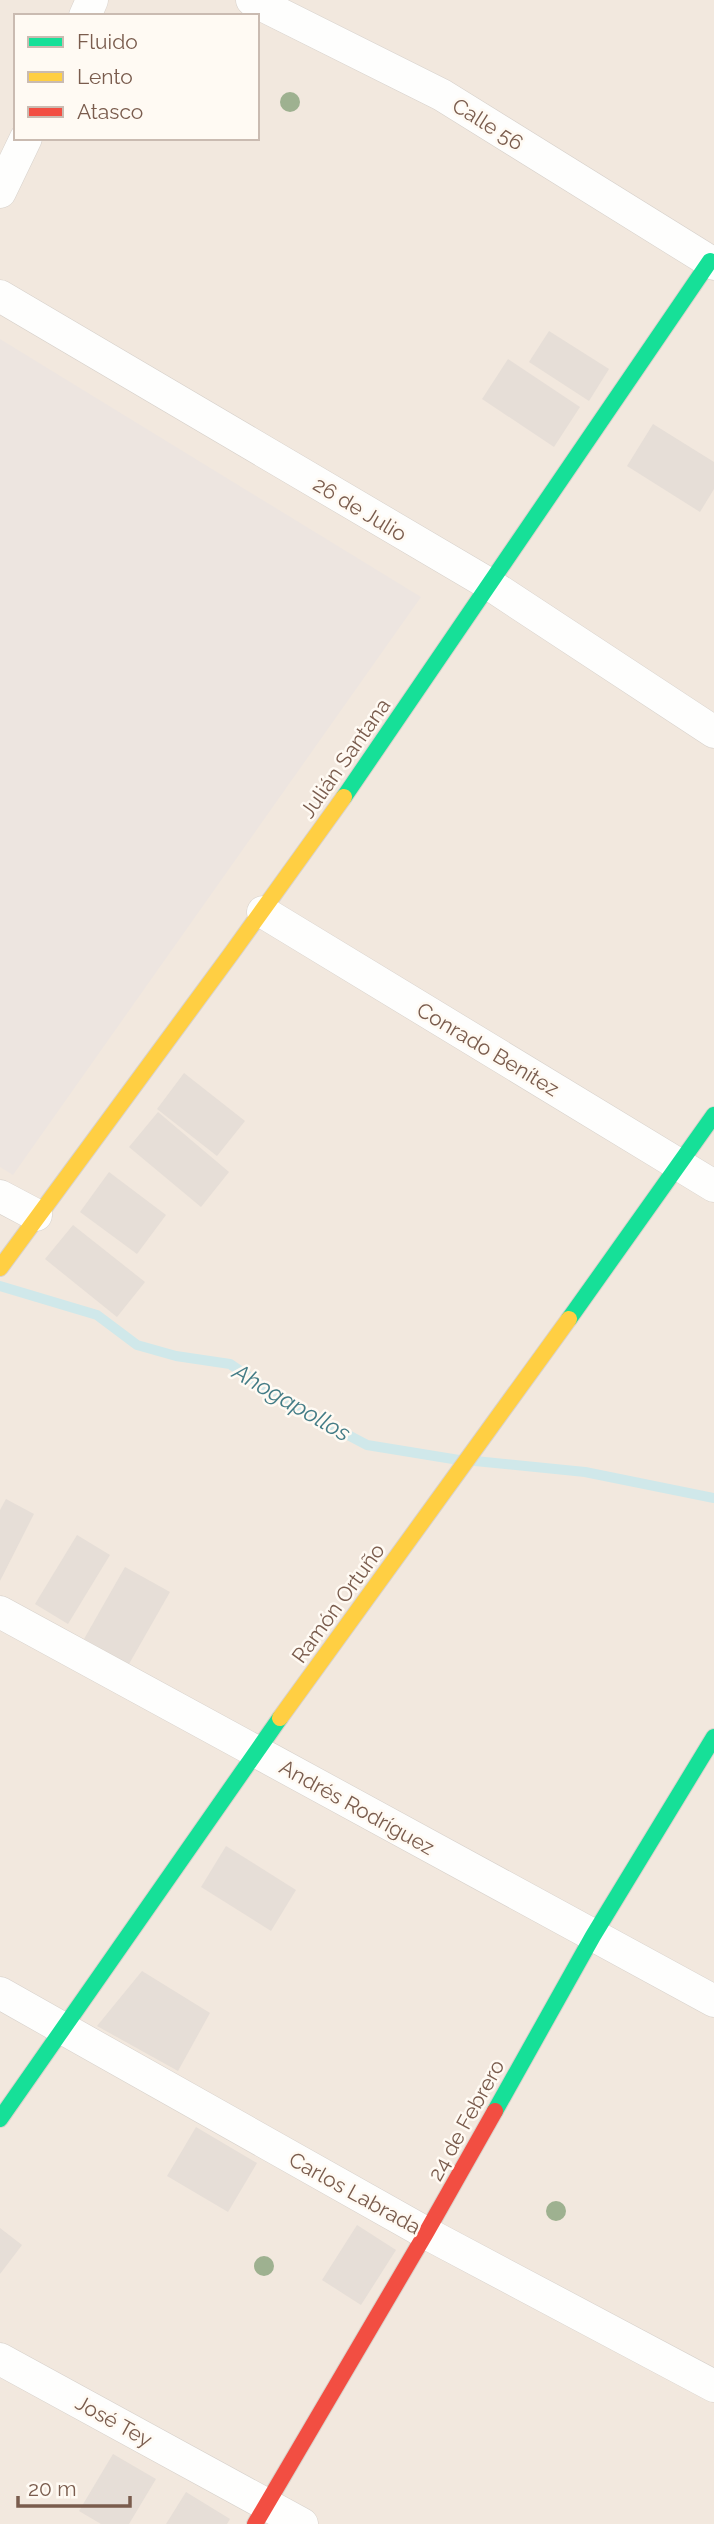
<svg xmlns="http://www.w3.org/2000/svg" width="714" height="2524" font-family="Raleway,sans-serif">
	<rect width="100%" height="100%" fill="#f9f5f0"/>
	<!-- residential -->
	<path fill="#f2e8de" fill-rule="evenodd" d="M0,0h714v2524h-714zM16,16h241v122h-241z"/>
	<!-- industrial -->
	<path fill="#ede5e0" d="M0,339l421,258 -408,578 -13,-8z"/>
	<g fill="none" stroke-linecap="round" stroke-linejoin="round">
		<!-- stream -->
		<g stroke="#d0e8ea" stroke-width="10">
			<path d="M0,1286l97,29 40,30 39,11 54,8 59,40 78,41 92,15"/>
			<path d="M475,1461l110,11 129,26"/>
		</g>
	</g>
	<!-- building -->
	<g fill="#e6ded7">
		<path d="M549,331l60,38 -20,32 -60,-39z"/>
		<path d="M508,359l72,48 -26,40 -72,-48z"/>
		<path d="M653,424l61,38v27l-14,23 -73,-46z"/>
		<path d="M184,1073l61,48 -28,35 -60,-47z"/>
		<path d="M158,1112l71,60 -28,35 -72,-60z"/>
		<path d="M109,1172l57,43 -29,39 -57,-42z"/>
		<path d="M73,1225l72,57 -28,35 -72,-58z"/>
		<path d="M6,1499l28,15 -34,67v-71z"/>
		<path d="M77,1535l33,20 -42,69 -33,-20z"/>
		<path d="M125,1567l45,25 -41,72 -45,-25z"/>
		<path d="M226,1846l70,44 -25,41 -70,-44z"/>
		<path d="M142,1971l68,42 -32,58 -81,-45z"/>
		<path d="M196,2127l61,36 -29,49 -61,-36z"/>
		<path d="M357,2225l39,25 -35,55 -39,-25z"/>
		<path d="M0,2228l22,17 -22,29z"/>
		<path d="M113,2454l43,25 -27,45h-28l-22,-13z"/>
		<path d="M186,2492l44,27 -3,5h-61z"/>
	</g>
	<g fill="none" stroke-linecap="round" stroke-linejoin="round">
		<!-- street casing -->
		<g stroke="#d7d1cb" stroke-width="33">
			<g id="street">
				<path d="M252,0l190,95 272,169"/>
				<path d="M85,16l7,-16"/>
				<path d="M0,192l26,-54"/>
				<path d="M0,296l489,288 225,148"/>
				<path d="M263,912l451,274"/>
				<path d="M0,1196l36,19"/>
				<path d="M0,1612l714,389"/>
				<path d="M0,1993l426,240 288,153"/>
				<path d="M0,2359l302,165"/>
			</g>
		</g>
		<!-- fast casing -->
		<g stroke="#d9d2cb" stroke-width="18">
			<g id="fast">
				<path d="M344,797l366,-536"/>
				<path d="M569,1319l145,-204"/>
				<path d="M495,2111l98,-175 121,-199"/>
				<path d="M0,2119l280,-401"/>
			</g>
		</g>
		<!-- slow casing -->
		<g stroke="#d9d2cb" stroke-width="18">
			<g id="slow">
				<path d="M0,1268l231,-314 113,-157"/>
				<path d="M280,1718l289,-399"/>
			</g>
		</g>
		<!-- jam casing -->
		<g stroke="#d9d2cb" stroke-width="18">
			<path id="jam" d="M255,2524l171,-291 69,-122"/>
		</g>
		<!-- street -->
		<use href="#street" stroke="#fefefd" stroke-width="32"/>
		<!-- fast -->
		<use href="#fast" stroke="#16e098" stroke-width="16"/>
		<!-- slow -->
		<use href="#slow" stroke="#ffcf43" stroke-width="16"/>
		<!-- jam -->
		<use href="#jam" stroke="#f24e42" stroke-width="16"/>
	</g>
	<!-- trees -->
	<g fill="#9eb190">
		<circle cx="290" cy="102" r="10"/>
		<circle cx="556" cy="2211" r="10"/>
		<circle cx="264" cy="2266" r="10"/>
	</g>
	<g text-anchor="middle" dominant-baseline="central" stroke-width="5" stroke-linejoin="round" paint-order="stroke">
		<!-- street labels -->
		<g font-size="21" fill="#7a5c4d" stroke="#fffaf3">
			<text transform="translate(488 124) rotate(32)">Calle 56</text>
			<text transform="translate(360 509) rotate(31)">26 de Julio</text>
			<text transform="translate(345 758) rotate(-55)">Julián Santana</text>
			<text transform="translate(488 1049) rotate(31)">Conrado Benítez</text>
			<text transform="translate(338 1603) rotate(-54)">Ramón Ortuño</text>
			<text transform="translate(357 1807) rotate(29)">Andrés Rodríguez</text>
			<text transform="translate(466 2120) rotate(-61)">24 de Febrero</text>
			<text transform="translate(355 2193) rotate(29)">Carlos Labrada</text>
			<text transform="translate(114 2421) rotate(29)">José Tey</text>
		</g>
		<!-- water labels -->
		<g font-size="23" font-style="italic" fill="#437c86" stroke="#fffaf3">
			<text transform="translate(292 1402) rotate(30)">Ahogapollos</text>
		</g>
	</g>
	<!-- legend -->
	<rect x="14" y="14" width="245" height="126" fill="#fffaf3" stroke="#cabbb1" stroke-width="2"/>
	<rect x="28" y="37" width="35" height="10" fill="#16e098" stroke="#cabbb1" stroke-width="2"/>
	<text x="77" y="49" font-size="21" fill="#7a5c4d">Fluido</text>
	<rect x="28" y="72" width="35" height="10" fill="#ffcf43" stroke="#cabbb1" stroke-width="2"/>
	<text x="77" y="84" font-size="21" fill="#7a5c4d">Lento</text>
	<rect x="28" y="107" width="35" height="10" fill="#f24e42" stroke="#cabbb1" stroke-width="2"/>
	<text x="77" y="119" font-size="21" fill="#7a5c4d">Atasco</text>
	<!-- scale -->
	<path d="M18 2496v10h112v-10" fill="none" stroke="#7a5c4d" stroke-width="3.5"/>
	<text x="28" y="2496" font-size="21" fill="#7a5c4d" stroke="#fffaf3" stroke-width="5" paint-order="stroke">20 m</text>
</svg>
